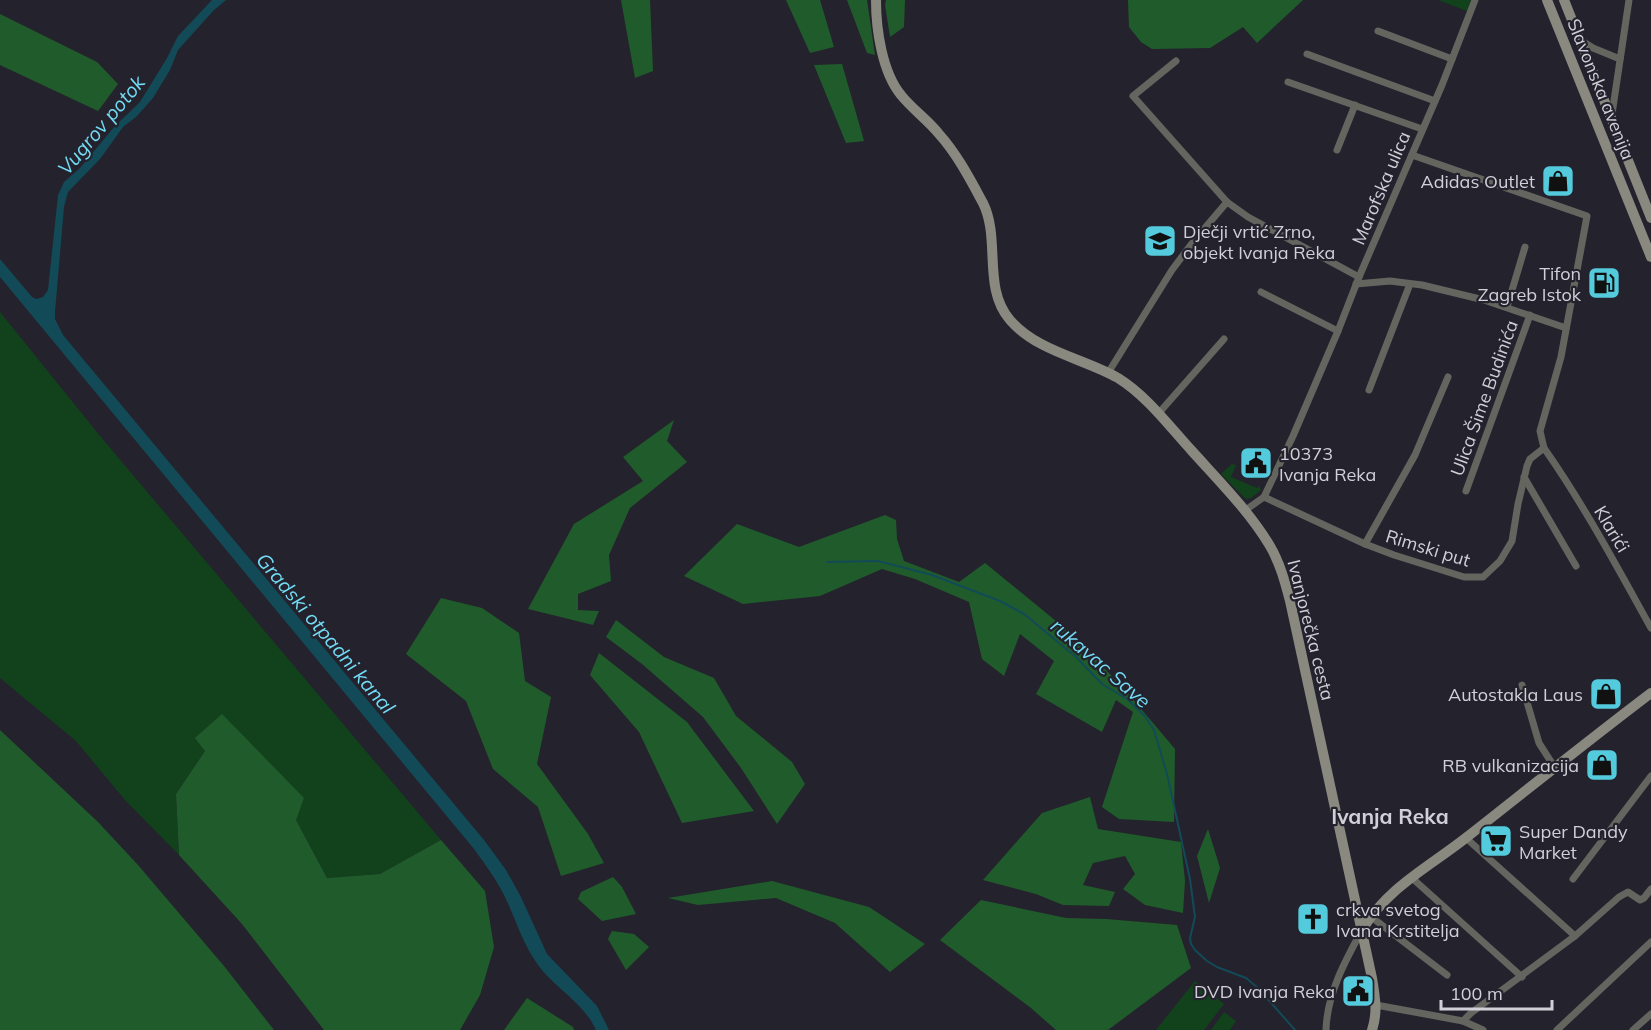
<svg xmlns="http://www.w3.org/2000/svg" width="1651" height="1030" font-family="Mulish,sans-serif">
	<rect width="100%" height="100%" fill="#24222d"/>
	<!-- green -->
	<g fill="#12421c">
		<path d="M1438,0h33l-4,11z"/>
		<path d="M0,312l100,124 341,404 -61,34 -53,4 -31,-58 -91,-69 -29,43 3,61 -54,-55 -49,-59 -76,-63z"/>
		<path d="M1232,464l4,1 -5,12 26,11 2,-2 2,4 -10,8 -4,1 -2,-1 -24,-24z"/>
		<path d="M1195,981l29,23 -20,26h-48z"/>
		<path d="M1224,1012l12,9 -6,9h-19z"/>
	</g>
	<!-- forest -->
	<g fill="#205c2b">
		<path d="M621,0h29l3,71 -18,7z"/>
		<path d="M786,0h34l14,47 -24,6z"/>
		<path d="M847,0h20l8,55 -8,-2z"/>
		<path d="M886,0h19l-1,27 -14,10 -5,-32z"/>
		<path d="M1128,0h175l-46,43 -14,-16 -33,21 -58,1 -11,-7 -12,-15z"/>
		<path d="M0,14l97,48 21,22 -20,27 -98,-46z"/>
		<path d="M842,64l22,77 -18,2 -32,-78z"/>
		<path d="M674,420l-7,21 20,21 -57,46 -21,47 2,26 -33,13v16l21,1 -6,14 -65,-16 46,-85 69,-43 -20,-24z"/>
		<path d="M885,515l11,5 1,19 7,22 55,21 26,-19 88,72 53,56 49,58 -1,73 -55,-3 -17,-12 31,-95 -17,-12 -14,32 -66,-38 18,-33 -34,-27 -16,42 -22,-17 -13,-57 -54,-23 -33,-10 -62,27 -77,8 -59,-28 53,-52 62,23z"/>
		<path d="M441,598l41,10 37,25 6,48 26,16 -14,67 51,70 16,29 -43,13 -23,-69 -45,-38 -27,-68 -60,-47z"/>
		<path d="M616,620l48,37 50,21 22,38 56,46 13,22 -28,40 -36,-56 -38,-51 -61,-53 -36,-27z"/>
		<path d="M599,653l88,69 67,89 -72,12 -43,-91 -49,-57z"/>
		<path d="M222,714l82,84 -8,22 31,58 53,-4 61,-34 44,51 9,56 -14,48 -20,35h-136l-82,-106 -63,-69 -3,-61 29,-43 -10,-13z"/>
		<path d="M0,730l98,92 40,43 86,101 50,64h-274z"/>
		<path d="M1090,797l8,32 83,13 4,39 -2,32 -38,-8 -22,-16 12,-15 -10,-18 -32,7 -10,22 32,7 -6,14 -46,-1 -27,-11 -53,-14 59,-67z"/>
		<path d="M1208,829l12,39 -11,35 -12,-47z"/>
		<path d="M613,877l9,10 14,27 -34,7 -24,-22 3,-7z"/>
		<path d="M772,881l97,26 56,37 -35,28 -55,-49 -59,-25 -78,7 -30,-7z"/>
		<path d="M981,900l85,18 40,1 71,6 14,43 -83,62h-52l-25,-22 -91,-68z"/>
		<path d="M612,931l22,3 15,13 -23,23 -18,-31z"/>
		<path d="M527,998l46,29 1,3h-70z"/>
	</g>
	<!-- water -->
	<path fill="#124b57" d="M212,0h14l-12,10 -36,40 -8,20 -17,28 -17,19 -13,10 -23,32 -32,33 -4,15 -9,105v7l8,16 421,505 22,30 15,27 26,57 50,52 12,24h-13c-13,-29 -43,-42 -60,-68 -14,-20 -21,-45 -32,-67 -8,-16 -19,-31 -30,-46l-474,-572v-18l32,38 4,2 7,-2 5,-7 10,-95 6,-13 16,-14 35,-42 25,-24 27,-44 11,-22z"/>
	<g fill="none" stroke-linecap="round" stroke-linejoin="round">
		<!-- stream -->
		<path stroke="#124b57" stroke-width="2" d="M827,562l51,-1 54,14 68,26 24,13 52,43 26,27 25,15 18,17 9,14 13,44 23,105 5,38 -5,21 1,6 4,6 12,11 10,6 29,11 12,10 37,42"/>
		<!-- street -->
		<g stroke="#64655f" stroke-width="7">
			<path d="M1378,31l74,28"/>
			<path d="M1582,41l11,7 27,11"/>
			<path d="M1307,54l128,47"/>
			<path d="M1176,61l-43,35 94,106 21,15 111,60"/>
			<path d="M1288,82l134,47"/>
			<path d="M1612,114l17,-114"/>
			<path d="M1337,150l18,-45"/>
			<path d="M1356,284l34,-3 32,4 62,15 82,28"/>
			<path d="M1261,292l77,39"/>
			<path d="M1507,307l18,-60"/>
			<path d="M1108,373l64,-103 21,-28 34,-40"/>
			<path d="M1369,390l41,-106"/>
			<path d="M1158,414l66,-75"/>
			<path d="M1544,448c40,57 73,119 107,180"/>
			<path d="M1524,477l52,89"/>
			<path d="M1466,491l64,-176"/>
			<path d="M1264,497l101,47 29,11 70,22h19l17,-16 12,-20 6,-37 9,-38 3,-7 14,-11 -4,-17 21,-74 26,-141 -175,-61"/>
			<path d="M1244,511l20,-14 29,-61 45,-105 21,-54 83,-192 33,-85"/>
			<path d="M1365,544l50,-89 33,-78"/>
			<path d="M1522,685l17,58 16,25"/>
			<path d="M1466,838l109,98"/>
			<path d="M1412,878l110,99"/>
			<path d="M1573,879l78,-103"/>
			<path d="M1370,916l77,59"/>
			<path d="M1376,1005l87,16 20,9"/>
			<path d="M1463,1021l8,-8 104,-77 44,-39 9,-5 12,8 4,-2 7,-9"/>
			<path d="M1326,1030c1,-36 19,-69 36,-100"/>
			<path d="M1557,1030l94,-88"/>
			<path d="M1633,1030l18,-16"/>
		</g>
		<!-- secondary -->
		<g stroke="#898980" stroke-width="10">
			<path d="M876,0c0,29 6,72 25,95 11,14 27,25 38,39 18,20 31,45 44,69 18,36 -1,85 27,117 28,32 73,38 108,58 29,18 51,48 74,73 27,30 57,60 78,95 10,17 15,36 20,55l82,377c3,19 6,34 0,52"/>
			<path d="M1547,0l104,257"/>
			<path d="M1564,0l87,218"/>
			<path d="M1362,930c26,-43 67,-63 105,-93 61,-48 122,-97 184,-144"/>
		</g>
	</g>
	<!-- icons -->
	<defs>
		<g id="shop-square" transform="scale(1.725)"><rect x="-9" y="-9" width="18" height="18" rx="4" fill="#54cadd" stroke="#24222d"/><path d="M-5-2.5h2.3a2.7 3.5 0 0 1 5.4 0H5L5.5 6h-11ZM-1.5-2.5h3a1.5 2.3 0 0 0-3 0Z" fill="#111"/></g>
		<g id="school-square" transform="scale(1.725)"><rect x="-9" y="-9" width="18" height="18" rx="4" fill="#54cadd" stroke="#24222d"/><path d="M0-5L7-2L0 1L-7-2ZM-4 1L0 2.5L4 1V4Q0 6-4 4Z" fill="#111"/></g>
		<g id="fuel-square" transform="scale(1.725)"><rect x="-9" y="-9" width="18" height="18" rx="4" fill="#54cadd" stroke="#24222d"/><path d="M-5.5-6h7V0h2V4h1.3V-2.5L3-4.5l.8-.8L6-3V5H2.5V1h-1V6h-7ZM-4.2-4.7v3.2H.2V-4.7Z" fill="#111"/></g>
		<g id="civic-square" transform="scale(1.725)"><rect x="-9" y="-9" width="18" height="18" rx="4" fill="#54cadd" stroke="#24222d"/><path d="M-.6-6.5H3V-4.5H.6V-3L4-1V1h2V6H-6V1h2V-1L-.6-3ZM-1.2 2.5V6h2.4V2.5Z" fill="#111"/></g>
		<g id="supermarket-square" transform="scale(1.725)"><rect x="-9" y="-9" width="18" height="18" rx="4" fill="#54cadd" stroke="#24222d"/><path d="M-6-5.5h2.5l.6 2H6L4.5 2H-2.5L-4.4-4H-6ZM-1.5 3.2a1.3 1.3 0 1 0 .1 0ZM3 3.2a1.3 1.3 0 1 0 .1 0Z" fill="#111"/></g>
		<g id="church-square" transform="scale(1.725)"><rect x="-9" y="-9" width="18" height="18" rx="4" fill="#54cadd" stroke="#24222d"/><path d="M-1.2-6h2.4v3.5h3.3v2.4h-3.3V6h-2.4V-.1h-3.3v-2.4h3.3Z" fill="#111"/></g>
	</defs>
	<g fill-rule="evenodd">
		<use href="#shop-square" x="1558" y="181"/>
		<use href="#school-square" x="1160" y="241"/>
		<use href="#fuel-square" x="1604" y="283"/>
		<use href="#civic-square" x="1256" y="463"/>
		<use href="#shop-square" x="1606" y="694"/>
		<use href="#shop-square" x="1602" y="765"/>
		<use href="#supermarket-square" x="1496" y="841"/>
		<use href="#church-square" x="1313" y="919"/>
		<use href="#civic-square" x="1358" y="991"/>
	</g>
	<g text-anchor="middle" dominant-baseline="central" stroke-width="4.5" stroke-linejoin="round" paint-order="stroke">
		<!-- street labels -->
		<g font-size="18" fill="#d1d0d8" stroke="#24222d">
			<text transform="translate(1601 89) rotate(68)">Slavonska avenija</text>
			<text transform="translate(1381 188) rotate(-67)">Marofska ulica</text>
			<text transform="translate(1484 398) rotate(-70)">Ulica Šime Budinića</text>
			<text transform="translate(1612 529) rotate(59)">Klarići</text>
			<text transform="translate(1428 548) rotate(17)">Rimski put</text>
			<text transform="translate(1311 630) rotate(76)">Ivanjorečka cesta</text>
		</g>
		<!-- poi labels -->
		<g font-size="18" fill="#d1d0d8" stroke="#24222d" text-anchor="end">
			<text x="1535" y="181">Adidas Outlet</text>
			<text x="1183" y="231" text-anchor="start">Dječji vrtić Zrno,<tspan x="1183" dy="21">objekt Ivanja Reka</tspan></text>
			<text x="1581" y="273">Tifon<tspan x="1581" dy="21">Zagreb Istok</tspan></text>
			<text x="1279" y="453" text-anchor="start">10373<tspan x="1279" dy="21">Ivanja Reka</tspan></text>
			<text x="1583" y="694">Autostakla Laus</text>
			<text x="1579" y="765">RB vulkanizacija</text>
			<text x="1519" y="831" text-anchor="start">Super Dandy<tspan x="1519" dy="21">Market</tspan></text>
			<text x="1336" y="909" text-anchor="start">crkva svetog<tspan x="1336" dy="21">Ivana Krstitelja</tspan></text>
			<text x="1335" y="991">DVD Ivanja Reka</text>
		</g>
		<!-- water labels -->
		<g font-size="20" font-style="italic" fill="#72dcf5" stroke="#24222d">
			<text transform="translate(101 125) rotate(-50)">Vugrov potok</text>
			<text transform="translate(326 633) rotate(50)">Gradski otpadni kanal</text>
			<text transform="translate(1101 663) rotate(41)">rukavac Save</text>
		</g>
		<!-- quarter labels -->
		<g font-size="21" font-weight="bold" fill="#d1d0d8" stroke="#24222d">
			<text x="1390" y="816">Ivanja Reka</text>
		</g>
	</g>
	<!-- scale -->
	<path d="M1441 1000v9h111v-9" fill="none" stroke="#d1d0d8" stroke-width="3"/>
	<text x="1450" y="1000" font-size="18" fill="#d1d0d8" stroke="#24222d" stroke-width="4.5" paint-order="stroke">100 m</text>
</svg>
